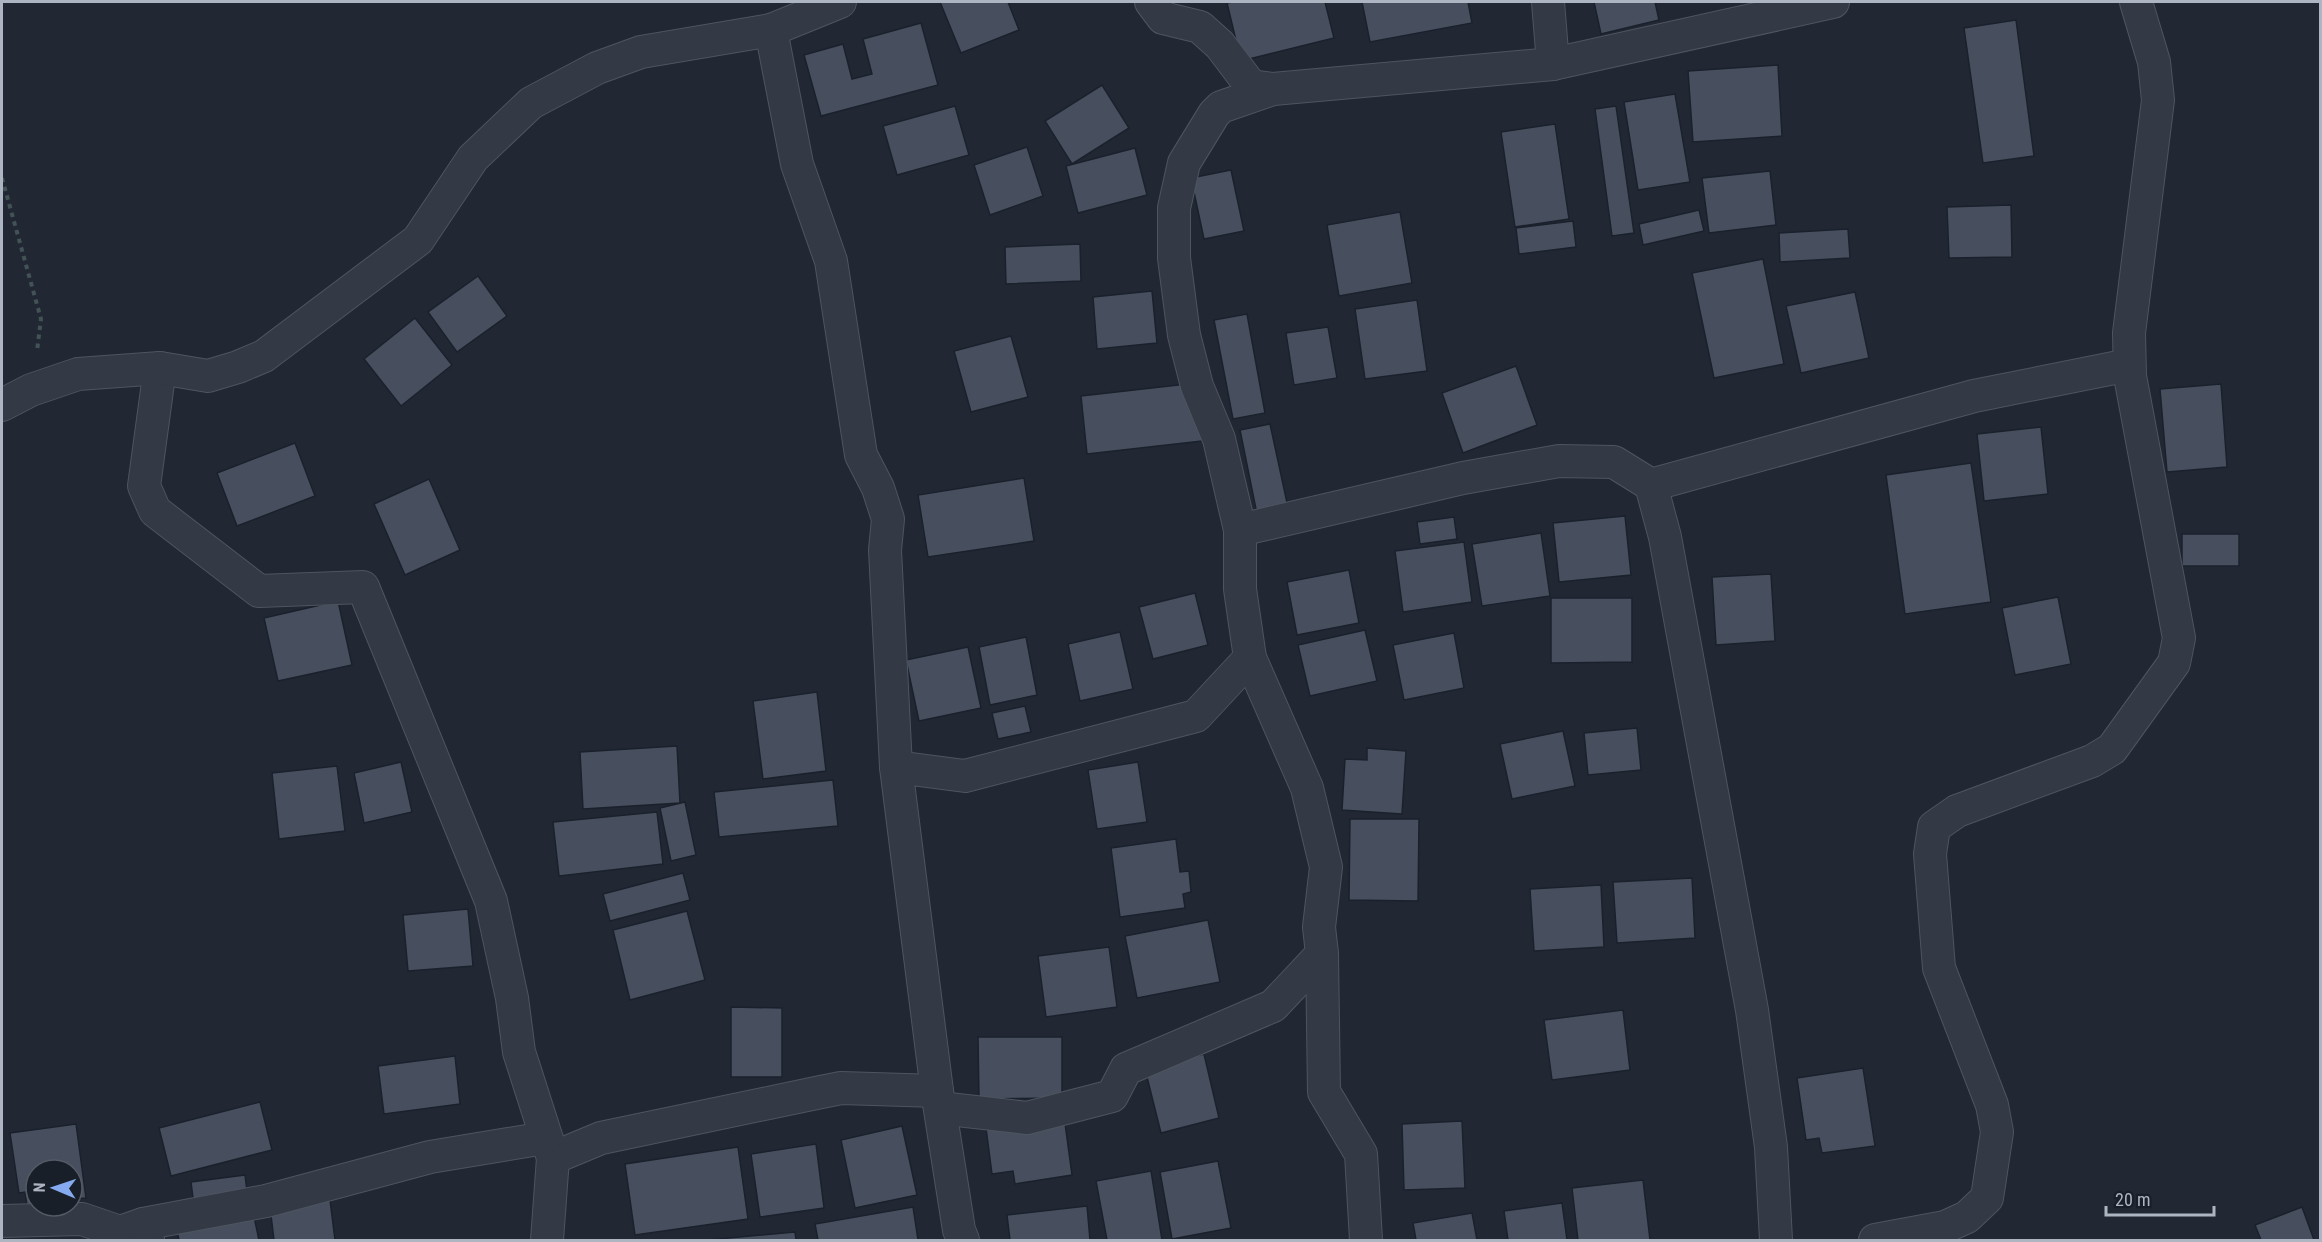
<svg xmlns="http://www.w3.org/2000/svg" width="2322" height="1242" font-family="'Roboto Condensed',sans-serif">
	<rect width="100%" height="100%" fill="#212834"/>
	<!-- building -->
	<g fill="#474f5e" stroke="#1b212c" stroke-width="1.5">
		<path d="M940,2h68l11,28 -58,23z"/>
		<path d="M1233,2h92l9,36 -93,23 -14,-58z"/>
		<path d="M1362,2h106l4,21 -102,19z"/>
		<path d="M1594,2h61l4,18 -58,14z"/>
		<path d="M2016,20l18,136 -51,7 -19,-135z"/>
		<path d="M921,23l17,62 -117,31 -17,-61 39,-11 9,35 20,-5 -9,-35z"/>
		<path d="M1778,65l4,71 -89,6 -5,-71z"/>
		<path d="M1102,85l27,43 -57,36 -27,-43z"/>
		<path d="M1675,94l15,88 -52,8 -14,-88z"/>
		<path d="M955,106l14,49 -72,20 -14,-49z"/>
		<path d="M1616,106l18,127 -22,3 -17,-127z"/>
		<path d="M1555,124l14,95 -54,8 -14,-95z"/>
		<path d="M1027,147l16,49 -53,19 -16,-50z"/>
		<path d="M1135,148l12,47 -69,18 -12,-47z"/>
		<path d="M1231,170l13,61 -40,8 -13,-61z"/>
		<path d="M1770,171l6,54 -67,8 -7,-55z"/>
		<path d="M2011,205l1,52 -63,1 -2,-51z"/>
		<path d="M1699,210l5,21 -61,14 -4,-21z"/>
		<path d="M1400,212l12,71 -73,13 -12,-71z"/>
		<path d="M1573,221l3,26 -57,7 -3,-26z"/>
		<path d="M1848,229l2,29 -70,4 -1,-29z"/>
		<path d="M1080,244l1,37 -75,3 -1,-37z"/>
		<path d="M1763,259l21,105 -70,14 -22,-105z"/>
		<path d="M478,276l29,40 -50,36 -29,-40z"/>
		<path d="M1152,291l5,52 -60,6 -4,-52z"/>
		<path d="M1855,292l14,66 -68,15 -15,-67z"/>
		<path d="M1417,300l10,71 -62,8 -10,-70z"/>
		<path d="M1247,314l18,99 -32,6 -19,-99z"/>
		<path d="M415,318l37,47 -51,41 -37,-47z"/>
		<path d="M1328,327l9,51 -43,7 -8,-52z"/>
		<path d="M1011,336l17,61 -57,15 -17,-61z"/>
		<path d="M1516,366l21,59 -74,28 -21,-60z"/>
		<path d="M1196,383l6,58 -115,13 -6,-58z"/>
		<path d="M2221,384l6,83 -60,5 -7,-83z"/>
		<path d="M1270,424l19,88 -31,7 -18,-89z"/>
		<path d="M2041,427l7,67 -64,7 -7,-67z"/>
		<path d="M295,443l20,53 -78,30 -20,-53z"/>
		<path d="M1971,463l20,139 -86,12 -19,-139z"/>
		<path d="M1024,478l10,63 -106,16 -10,-62z"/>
		<path d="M429,479l31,71 -55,25 -31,-71z"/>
		<path d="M1625,516l6,59 -72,7 -6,-59z"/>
		<path d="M1454,517l3,22 -37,5 -3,-22z"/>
		<path d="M1541,533l9,63 -68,10 -10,-62z"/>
		<rect x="2182" y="534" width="57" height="32"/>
		<path d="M1464,542l8,60 -69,10 -8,-61z"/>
		<path d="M1349,570l10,53 -62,12 -10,-53z"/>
		<path d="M1771,574l4,67 -59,4 -4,-68z"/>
		<path d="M1195,593l13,52 -55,14 -14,-52z"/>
		<path d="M2058,597l13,67 -56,11 -13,-67z"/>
		<path d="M1551,598h81v64l-81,1z"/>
		<path d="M338,601l14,64 -74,16 -14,-63z"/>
		<path d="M1365,630l12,51 -67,15 -12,-51z"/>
		<path d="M1120,632l13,57 -53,12 -12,-57z"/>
		<path d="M1454,633l10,55 -60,12 -11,-55z"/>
		<path d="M1026,637l11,58 -47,10 -11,-58z"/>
		<path d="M968,647l13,61 -62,13 -13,-61z"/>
		<path d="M817,692l9,79 -63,8 -10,-78z"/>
		<path d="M1025,706l6,26 -33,7 -6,-26z"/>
		<path d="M1637,728l4,42 -53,5 -4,-42z"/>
		<path d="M1563,731l12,55 -63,13 -12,-55z"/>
		<path d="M677,746l3,57 -97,6 -3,-57z"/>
		<path d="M1367,748l39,3 -4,63 -60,-4 3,-51 22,1z"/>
		<path d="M401,762l11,50 -48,11 -10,-50z"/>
		<path d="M1138,762l9,60 -50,7 -9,-59z"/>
		<path d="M337,766l8,65 -66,8 -7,-66z"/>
		<path d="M833,780l5,46 -119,11 -5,-45z"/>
		<path d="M685,802l11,53 -25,6 -11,-53z"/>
		<path d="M657,812l6,52 -104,12 -6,-54z"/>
		<path d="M1350,819h69l-1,82 -69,-1z"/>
		<path d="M1176,839l4,33 9,-1 2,21 -8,2 2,14 -65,9 -9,-69z"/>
		<path d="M683,873l7,27 -80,21 -7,-27z"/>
		<path d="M1692,878l3,60 -78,5 -4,-61z"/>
		<path d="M1601,885l3,62 -70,4 -4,-62z"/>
		<path d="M468,909l5,57 -65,5 -5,-56z"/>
		<path d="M687,911l18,69 -75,20 -17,-70z"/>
		<path d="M1208,920l12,62 -83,16 -12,-62z"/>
		<path d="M1109,947l8,60 -71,10 -8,-61z"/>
		<path d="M731,1007l51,1v69h-51z"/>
		<path d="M1623,1010l7,60 -78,10 -8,-60z"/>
		<path d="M978,1037h84v61l-83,1z"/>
		<path d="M1204,1054l15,64 -58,15 -16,-64z"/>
		<path d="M455,1056l5,48 -76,10 -6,-48z"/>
		<path d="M1863,1068l12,78 -53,7 -3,-15 -13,2 -9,-62z"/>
		<path d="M260,1102l12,48 -101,26 -12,-48z"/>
		<path d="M1064,1116l8,59 -57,9 -2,-13 -21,3 -6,-46z"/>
		<path d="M1462,1121l3,67 -61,2 -2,-66z"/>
		<path d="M76,1124l10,74 -14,1v-29h-36v34l-9,2 -2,-14 -6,1 -9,-60z"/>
		<path d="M902,1126l15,69 -62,13 -14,-68z"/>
		<path d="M816,1144l8,64 -64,9 -9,-63z"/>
		<path d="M738,1147l10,72 -113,16 -10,-71z"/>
		<path d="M1218,1161l13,67 -59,11 -12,-67z"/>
		<path d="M1151,1171l11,69h-55l-11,-59z"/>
		<path d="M245,1175l3,24 -54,7 -3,-24z"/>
		<path d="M1643,1180l7,60h-72l-6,-52z"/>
		<path d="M330,1200l5,40h-61l-4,-33z"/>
		<path d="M1562,1203l5,37h-59l-4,-29z"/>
		<path d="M1087,1206l3,34h-80l-3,-25z"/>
		<path d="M913,1207l5,33h-100l-3,-16z"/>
		<path d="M2302,1207l12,33h-53l-6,-15z"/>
		<path d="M253,1212l6,28h-80l-3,-13z"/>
		<path d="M1472,1213l5,27h-61l-3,-17z"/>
		<path d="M795,1232l1,8h-89z"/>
	</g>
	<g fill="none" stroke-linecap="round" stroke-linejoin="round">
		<!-- street casing -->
		<g stroke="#4e5560" stroke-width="34">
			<g id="street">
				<path d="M1151,2l12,16 37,9 20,18 31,41 22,3"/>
				<path d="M1548,2l5,62"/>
				<path d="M771,30l26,134 34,97 30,194 17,33 10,31 -3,31 11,217"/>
				<path d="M160,368l-16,118 11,25 104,80 104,-4 128,314 21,97 7,54 34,106 -6,82"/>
				<path d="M2,405l29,-15 47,-16 82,-6 48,8 30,-9 26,-11 154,-116 55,-82 58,-55 66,-35 44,-16 130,-22 69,-28"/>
				<path d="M1651,485l323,-89 155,-31"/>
				<path d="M1240,530l223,-52 96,-17 55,1 37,23 14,52 87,473 19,137 5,93"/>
				<path d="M1322,954l2,138 37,62 5,86"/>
				<path d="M940,1108l87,10 85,-22 14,-27 147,-63 49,-52 -3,-27 7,-60 -19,-79 -57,-130"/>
				<path d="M553,1158l48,-20 220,-46 20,-4 96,3"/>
				<path d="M2,1221l80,-2 38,13 23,-8 5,16"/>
				<path d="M143,1224l123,-23 164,-44 115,-19"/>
				<path d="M963,1240l-4,-10 -22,-139 -41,-324 69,9 231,-60 54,-58 -10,-69v-59l-21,-91 -22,-53 -13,-51 -10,-77v-50l10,-45 30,-49 7,-7 52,-18 280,-25 280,-62"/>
				<path d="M1875,1240l70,-13 22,-10 20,-19 10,-66 -5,-27 -53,-137 -9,-114 4,-27 23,-16 135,-50 20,-12 62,-86 5,-25 -49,-262 -1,-43 29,-233 -4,-38 -18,-60"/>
			</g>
		</g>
		<!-- path -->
		<path stroke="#425255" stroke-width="4" stroke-dasharray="4.5 4.5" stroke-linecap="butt" d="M2,178l39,141 -4,32"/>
		<!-- street -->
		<use href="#street" stroke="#343a45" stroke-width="32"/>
	</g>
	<!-- border -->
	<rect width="2322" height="1242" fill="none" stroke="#aeb5c2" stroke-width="6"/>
	<!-- north arrow -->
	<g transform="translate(54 1188) rotate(272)"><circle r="28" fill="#191f29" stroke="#555b66" stroke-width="1.5"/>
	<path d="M0-4.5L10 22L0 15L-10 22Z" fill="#86aaef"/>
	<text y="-9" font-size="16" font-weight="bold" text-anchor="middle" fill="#aeb5c2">N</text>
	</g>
	<!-- scale -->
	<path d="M2106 1206v9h108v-9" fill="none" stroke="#aeb5c2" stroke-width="3"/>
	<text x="2115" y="1206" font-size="18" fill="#aeb5c2" stroke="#191f29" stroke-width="4.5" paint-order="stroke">20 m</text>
</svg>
